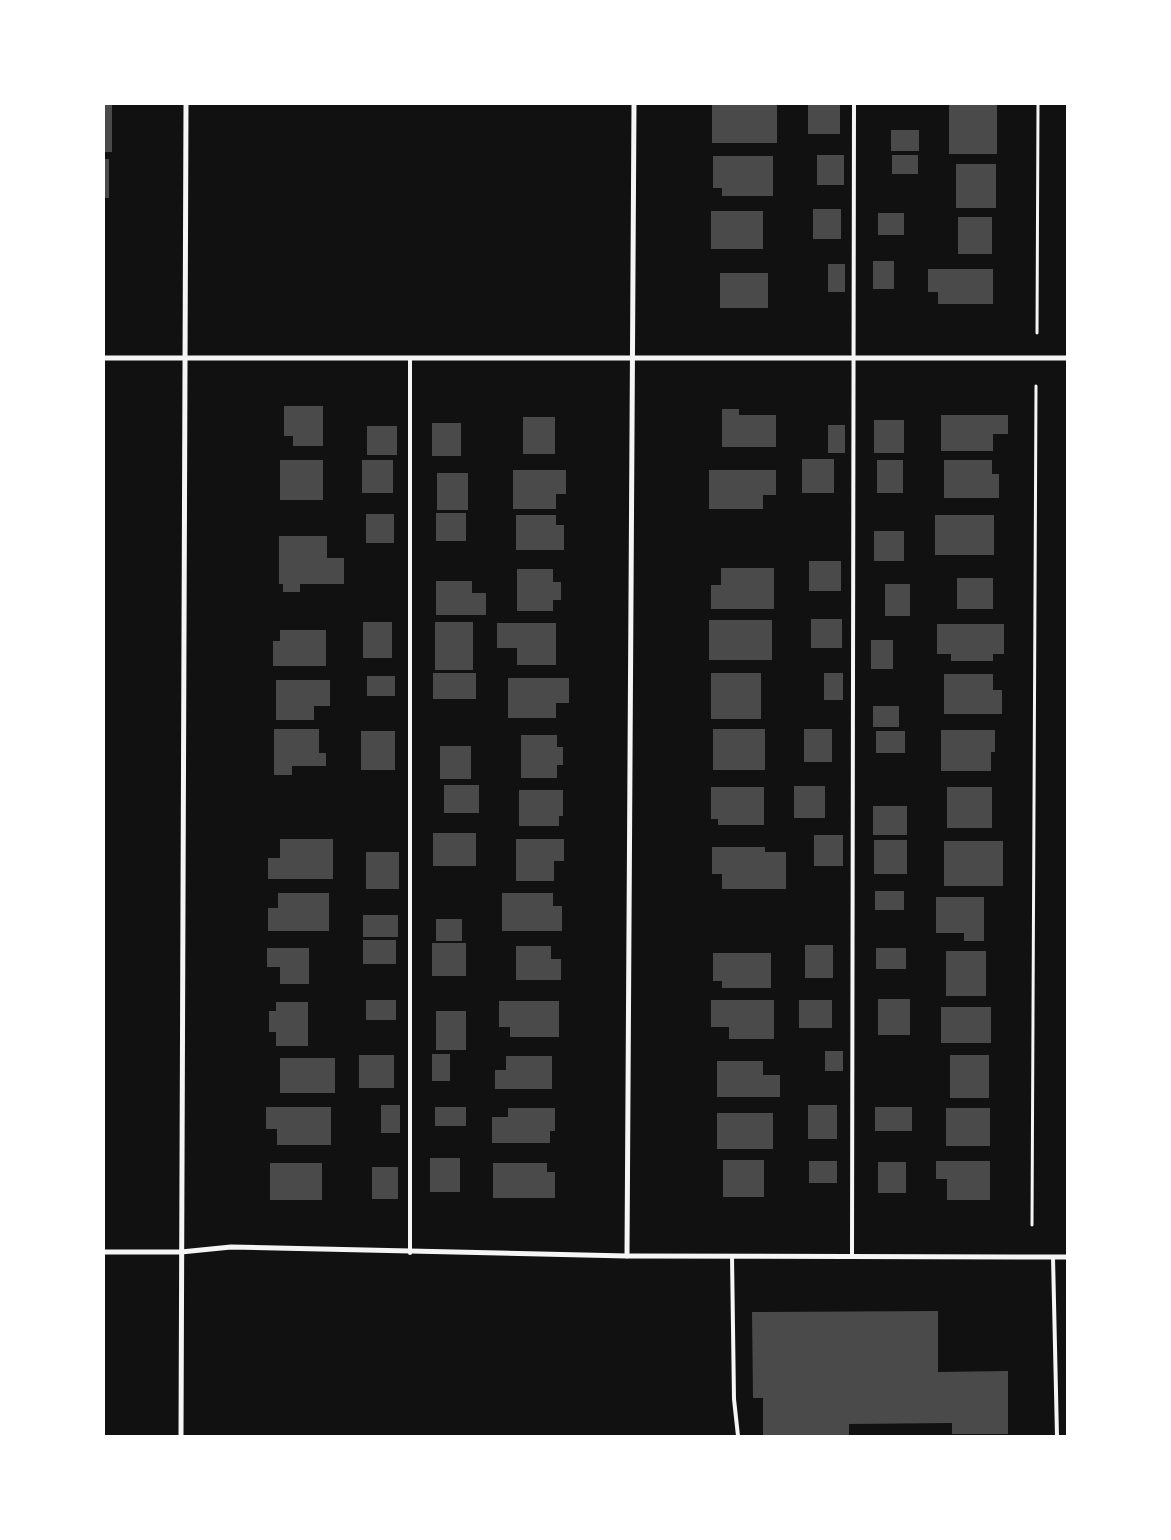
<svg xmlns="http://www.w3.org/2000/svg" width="1171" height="1540" font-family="'Space Grotesk',sans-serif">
	<rect width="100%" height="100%" fill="#111"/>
	<!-- building -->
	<g fill="#4a4a4a">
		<rect x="712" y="104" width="65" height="39"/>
		<rect x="808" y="104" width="32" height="30"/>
		<rect x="949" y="104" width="48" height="50"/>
		<rect x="104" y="105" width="8" height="47"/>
		<rect x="891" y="130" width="28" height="21"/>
		<rect x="817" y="155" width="27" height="30"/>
		<rect x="892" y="155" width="26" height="19"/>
		<path d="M713,156h60v40h-51v-8h-9z"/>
		<rect x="104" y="159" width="5" height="39"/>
		<rect x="956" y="164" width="40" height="44"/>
		<rect x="813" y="209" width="28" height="30"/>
		<rect x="711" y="211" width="52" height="38"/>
		<rect x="878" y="213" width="26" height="22"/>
		<rect x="958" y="217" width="34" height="37"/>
		<rect x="873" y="261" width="21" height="28"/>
		<rect x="828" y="264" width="17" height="28"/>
		<path d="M928,269h65v35h-55v-12h-10z"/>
		<rect x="720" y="273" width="48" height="35"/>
		<path d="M284,406h39v40h-30v-10h-9z"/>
		<path d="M722,409h17v6h37v32h-54z"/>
		<path d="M941,415h67v19h-15v17h-52z"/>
		<rect x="523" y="417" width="32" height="37"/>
		<rect x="874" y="420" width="30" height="33"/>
		<rect x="432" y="423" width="29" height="33"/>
		<rect x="828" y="425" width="17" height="28"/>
		<rect x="367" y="426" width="30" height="29"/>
		<rect x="802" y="459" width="32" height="34"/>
		<rect x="280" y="460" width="43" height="40"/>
		<rect x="362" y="460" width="31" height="33"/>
		<rect x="877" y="460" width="26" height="33"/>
		<path d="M944,460h48v14h7v24h-55z"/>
		<path d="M513,470h53v24h-10v15h-43z"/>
		<path d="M709,470h67v25h-13v14h-54z"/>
		<rect x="437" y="473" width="31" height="37"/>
		<rect x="436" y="513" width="30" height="28"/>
		<rect x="366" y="514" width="28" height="29"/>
		<path d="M516,515h40v10h8v25h-48z"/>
		<rect x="935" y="515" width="59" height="40"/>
		<rect x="874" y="531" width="30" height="30"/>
		<path d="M279,536h48v22h17v26h-44v8h-17v-8h-4z"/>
		<rect x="809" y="561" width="32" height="30"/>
		<path d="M721,568h53v41h-63v-24h10z"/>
		<path d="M517,569h36v13h8v18h-8v11h-36z"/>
		<rect x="957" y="578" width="36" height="31"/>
		<path d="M436,581h36v12h14v22h-50z"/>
		<rect x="885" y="584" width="25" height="32"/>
		<rect x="811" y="619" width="31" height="29"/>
		<rect x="709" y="620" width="63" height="40"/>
		<rect x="363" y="622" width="29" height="36"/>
		<rect x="435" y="622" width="38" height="48"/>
		<path d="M497,623h59v42h-39v-17h-20z"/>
		<path d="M937,624h67v30h-11v7h-42v-7h-14z"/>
		<path d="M280,630h46v36h-53v-25h7z"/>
		<rect x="871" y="640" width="22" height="29"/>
		<rect x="433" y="673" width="43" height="26"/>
		<rect x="711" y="673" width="50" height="46"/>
		<rect x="824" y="673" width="19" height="27"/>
		<path d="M944,674h49v16h9v24h-58z"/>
		<rect x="367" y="676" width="28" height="20"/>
		<path d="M508,678h61v25h-13v15h-48z"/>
		<path d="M276,680h54v26h-16v14h-38z"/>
		<rect x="873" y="706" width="26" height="21"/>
		<path d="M274,729h45v24h7v13h-34v9h-18z"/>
		<rect x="713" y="729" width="52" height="41"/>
		<rect x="804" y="729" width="28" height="33"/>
		<path d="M941,730h54v22h-4v19h-50z"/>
		<rect x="361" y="731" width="34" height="39"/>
		<rect x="876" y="731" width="29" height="22"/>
		<path d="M521,735h36v12h6v18h-6v13h-36z"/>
		<rect x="440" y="746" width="31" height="33"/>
		<rect x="444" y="785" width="35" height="28"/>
		<rect x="794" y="786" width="31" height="32"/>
		<path d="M711,787h53v38h-46v-6h-7z"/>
		<rect x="947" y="787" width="45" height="41"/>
		<path d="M519,790h44v26h-4v10h-40z"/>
		<rect x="873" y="806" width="34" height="29"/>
		<rect x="433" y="833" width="43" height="33"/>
		<rect x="814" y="835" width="29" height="31"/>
		<path d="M280,839h53v40h-65v-21h12z"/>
		<path d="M516,839h48v22h-10v20h-38z"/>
		<rect x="874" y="840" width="33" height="34"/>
		<rect x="944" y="841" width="59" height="45"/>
		<path d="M712,847h53v5h21v37h-64v-15h-10z"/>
		<rect x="366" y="852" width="33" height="37"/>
		<rect x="875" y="891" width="29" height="19"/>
		<path d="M278,893h51v38h-61v-23h10z"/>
		<path d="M502,893h51v13h9v25h-60z"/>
		<path d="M936,897h48v44h-20v-8h-28z"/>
		<rect x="363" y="915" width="35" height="22"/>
		<rect x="436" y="919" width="26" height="22"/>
		<rect x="363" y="940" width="33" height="24"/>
		<rect x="432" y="943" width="34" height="33"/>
		<rect x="805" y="945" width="28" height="33"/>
		<path d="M516,946h35v13h10v21h-45z"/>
		<path d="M267,948h42v36h-29v-17h-13z"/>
		<rect x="876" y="948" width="30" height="21"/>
		<rect x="946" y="951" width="40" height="45"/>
		<path d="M713,953h58v35h-49v-7h-9z"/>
		<rect x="878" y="999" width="32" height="36"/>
		<rect x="366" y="1000" width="30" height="20"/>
		<path d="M711,1000h63v39h-45v-12h-18z"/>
		<rect x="799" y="1000" width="33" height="28"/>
		<path d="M499,1001h60v36h-49v-10h-11z"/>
		<path d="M276,1002h32v44h-32v-14h-7v-21h7z"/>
		<rect x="941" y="1007" width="50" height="36"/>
		<rect x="436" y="1011" width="30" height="39"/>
		<rect x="825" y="1051" width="18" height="20"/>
		<rect x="432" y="1054" width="18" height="27"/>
		<rect x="359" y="1055" width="35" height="33"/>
		<rect x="950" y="1055" width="39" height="43"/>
		<path d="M506,1056h46v33h-57v-19h11z"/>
		<rect x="280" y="1058" width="55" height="35"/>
		<path d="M717,1061h46v14h17v22h-63z"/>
		<rect x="381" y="1105" width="19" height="28"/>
		<rect x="808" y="1105" width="29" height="34"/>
		<path d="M266,1107h65v38h-54v-16h-11z"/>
		<rect x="435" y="1107" width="31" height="19"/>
		<rect x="875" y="1107" width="37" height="24"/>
		<path d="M508,1108h47v23h-5v12h-58v-26h16z"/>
		<rect x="946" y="1108" width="44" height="38"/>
		<rect x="717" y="1113" width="56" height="36"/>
		<rect x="430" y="1158" width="30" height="34"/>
		<rect x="723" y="1160" width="41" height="37"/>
		<rect x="809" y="1161" width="28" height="22"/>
		<path d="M936,1161h54v39h-43v-21h-11z"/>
		<rect x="878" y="1162" width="28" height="31"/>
		<rect x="270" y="1163" width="52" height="37"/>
		<path d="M493,1163h54v9h8v26h-62z"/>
		<rect x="372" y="1167" width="26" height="32"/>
		<path d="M938,1311v61l70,-1v63h-56v-11l-103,1v12h-86v-38h-10l-1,-86z"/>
	</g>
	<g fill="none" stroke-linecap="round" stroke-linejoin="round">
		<!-- path -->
		<g stroke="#f5f5f5" stroke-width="3">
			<path d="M1037,333l1,-229"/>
			<path d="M1032,1225l4,-839"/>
		</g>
		<!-- service -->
		<g stroke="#f5f5f5" stroke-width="4">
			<path d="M410,358v895"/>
			<path d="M732,1256l2,143 4,37"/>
			<path d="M852,1256l2,-1152"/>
			<path d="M1053,1257l4,179"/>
		</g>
		<!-- minor -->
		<g stroke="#f5f5f5" stroke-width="5">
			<path d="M104,358h963"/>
			<path d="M104,1252h77l50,-5 396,9 440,1"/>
			<path d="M627,1256l7,-1152"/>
			<path d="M181,1436l5,-1332"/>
		</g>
	</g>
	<!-- border -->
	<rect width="1171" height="1540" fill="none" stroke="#ffffff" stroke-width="210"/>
</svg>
